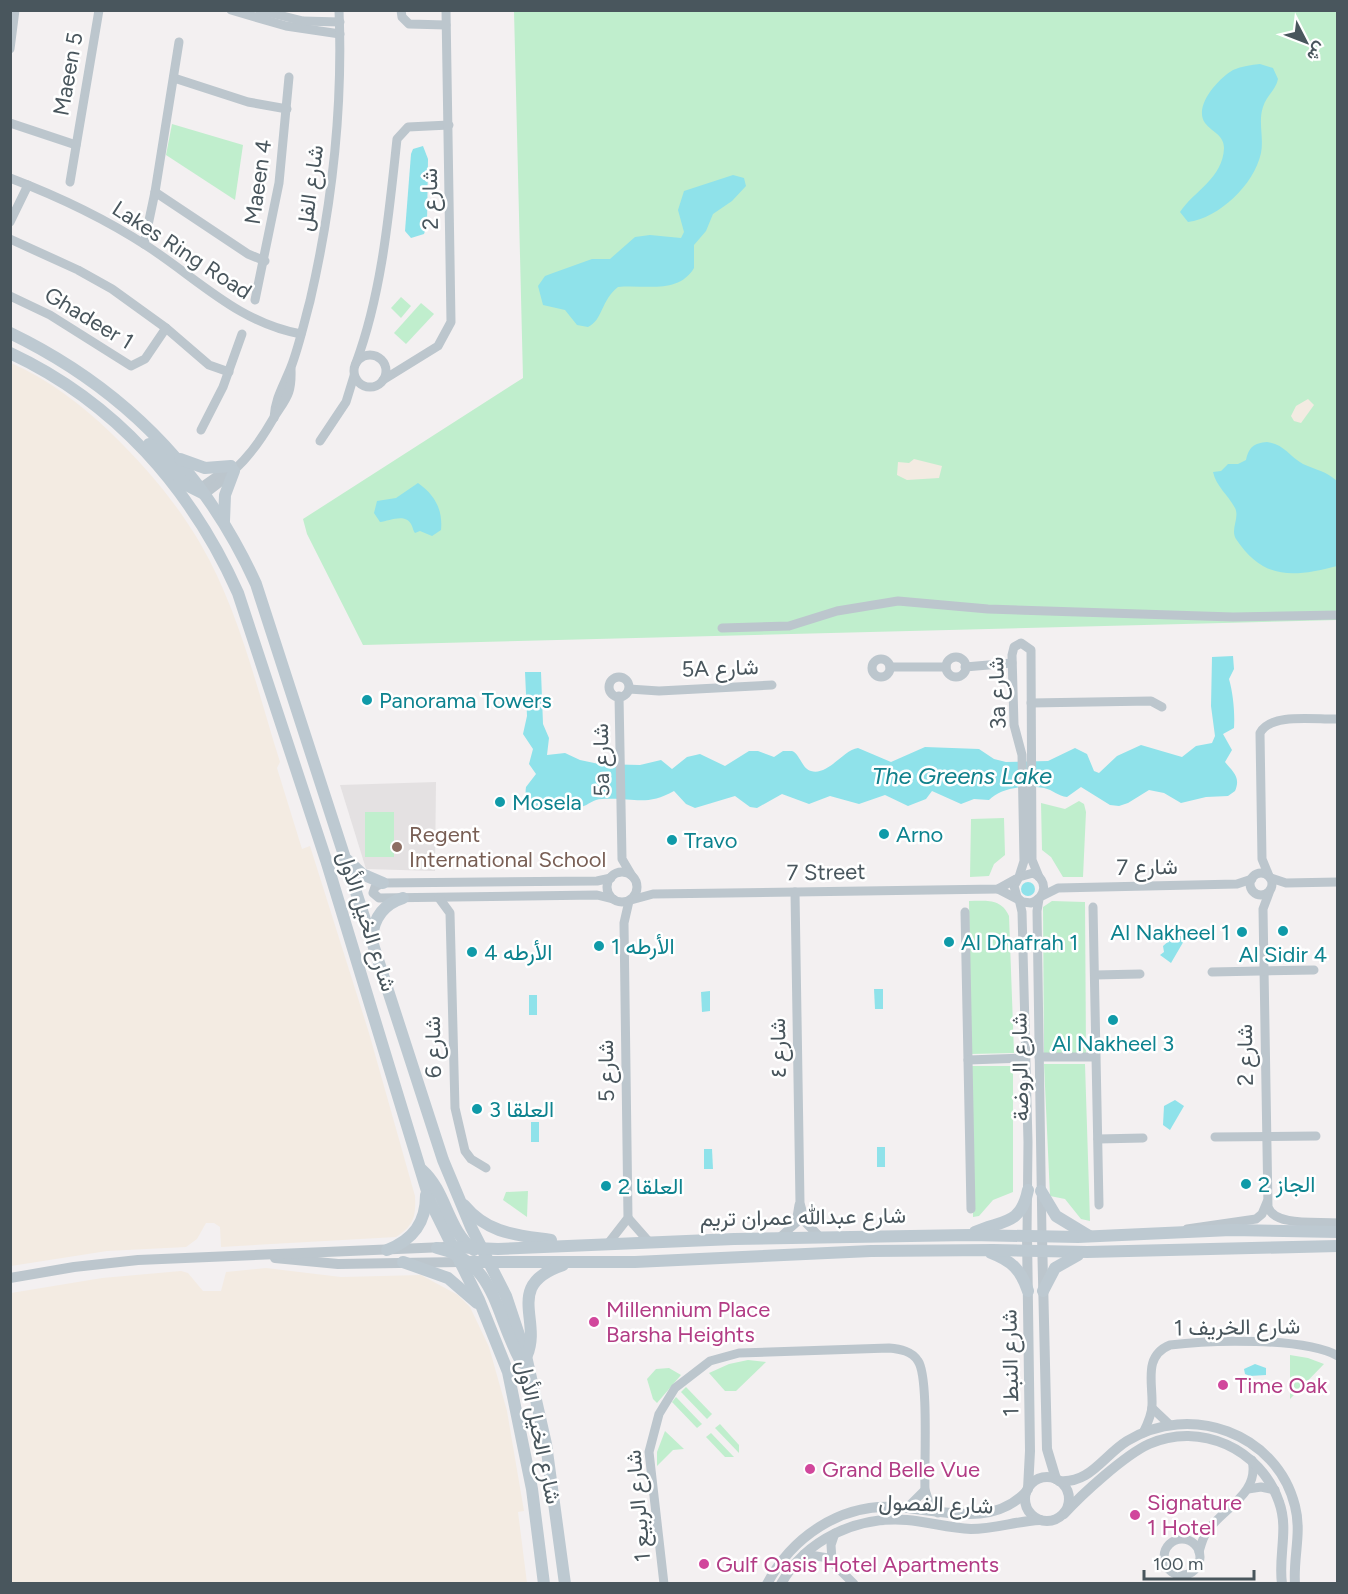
<svg xmlns="http://www.w3.org/2000/svg" width="1348" height="1594" font-family="Figtree,Vazirmatn,sans-serif">
	<rect width="100%" height="100%" fill="#f3f0f1"/>
	<!-- education -->
	<path fill="#e4e1e2" d="M436,782l-1,89 -69,-2 -26,-84z"/>
	<!-- green -->
	<g fill="#c0eecd">
		<path d="M514,11h823v609l-974,25 -56,-111 -4,-15 220,-141z"/>
		<path d="M172,124l71,21 -8,55 -69,-45z"/>
		<path d="M401,297l10,9 -10,12 -10,-10z"/>
		<path d="M421,303l13,11 -28,30 -12,-11z"/>
		<path d="M1079,801l5,3 2,8 -3,65h-20l-12,-20 -9,-7 -1,-47 24,6z"/>
		<rect x="365" y="812" width="29" height="45"/>
		<path d="M1004,818l1,37 -11,9 -5,12 -19,1 1,-58z"/>
		<path d="M969,901c17,0 32,-3 40,15l5,137 -43,1z"/>
		<path d="M1052,901l33,1 1,151h-42l-1,-146z"/>
		<path d="M1044,1064h41l5,157 -9,-2 -16,-20 -15,-3z"/>
		<path d="M971,1066h42v126l-20,8 -14,16 -6,1z"/>
		<path d="M528,1191l-1,26 -24,-17 3,-8z"/>
		<path d="M1290,1355l18,3 16,6 -34,35z"/>
		<path d="M748,1360l18,2 -30,29h-11l-16,-18 20,-9z"/>
		<path d="M669,1368l12,7 -24,28 -4,-4 -6,-20 9,-10z"/>
		<path d="M686,1387l26,27 -5,5 -26,-27z"/>
		<path d="M676,1397l26,27 -5,4 -25,-26z"/>
		<path d="M720,1424l19,21v8l-24,-25z"/>
		<path d="M665,1431l19,18 -11,1 -16,16v-14z"/>
		<path d="M711,1433l23,24h-9l-19,-20z"/>
	</g>
	<!-- sand -->
	<g fill="#f3ebe2">
		<path d="M11,363c37,16 71,42 100,70 34,33 65,69 89,110 39,67 57,146 80,219l-3,6 25,81 8,-3 59,187 46,163c1,20 -1,30 -19,41l-175,10 -1,-20 -6,-4h-8l-9,16 -11,8 -79,4 -96,15z"/>
		<path d="M1308,399l6,6 -13,18 -7,-2 -3,-5 5,-10z"/>
		<path d="M914,459l28,7 -3,12 -32,2 -10,-5 1,-13 11,1z"/>
		<path d="M266,1268l75,9 80,-2 37,20 12,12 19,40 18,64 17,100 -6,1 9,71h-516v-290l91,-15 79,-7 7,2 15,18h18l5,-19z"/>
	</g>
	<!-- water -->
	<g fill="#8fe2ea">
		<path d="M1260,64l13,4 5,11c-2,11 -12,17 -15,28 -5,14 1,31 -2,46 -7,32 -42,65 -73,69l-8,-10c14,-21 43,-34 44,-64 0,-13 -12,-16 -19,-25 -12,-17 14,-45 28,-53 9,-4 18,-5 27,-6z"/>
		<path d="M423,146l5,13 -1,66 -3,9 -13,4 -6,-7 6,-77 2,-5z"/>
		<path d="M733,175l11,3 2,8 -14,15 -19,13 -7,17 -12,14v23c-16,27 -50,16 -76,19 -17,13 -15,33 -30,40l-11,-2 -12,-15 -22,-5 -5,-19 7,-10 8,-3 39,-14h18l25,-22 15,-2 31,3 3,-6 -6,-22 6,-19z"/>
		<path d="M1267,442c17,2 22,14 36,22 13,6 23,7 34,17v85c-43,11 -73,15 -101,-27 -6,-10 4,-21 -1,-31 -7,-13 -19,-22 -22,-36l8,-1 7,-7h10l8,-4c3,-13 8,-17 21,-18z"/>
		<path d="M418,483c17,12 25,27 23,47l-9,6 -12,-5 -5,2c-2,-2 -2,-6 -4,-9 -6,-11 -22,-3 -31,-2l-6,-9 3,-12 19,-3z"/>
		<path d="M1233,656l1,13 -5,10c4,14 6,33 5,49l-11,6 9,16 -7,12c8,10 16,15 10,29l-7,5 -22,1 -25,6 -17,-10 -15,-3 -21,13 -9,3 -9,-1 -29,-18 -14,10c-9,-1 -14,-7 -23,-9 -18,-3 -42,-1 -55,12l-15,-1 -13,5 -29,-13 -6,8 -18,7 -23,-11 -26,9 -29,-8 -21,8 -27,-10 -25,14 -7,-1 -15,-11 -40,12 -9,-4 -12,-13c-28,16 -41,6 -72,8 -9,0 -13,6 -21,8 -6,2 -12,-1 -18,-2 -15,0 -41,8 -37,-18l10,-13 -7,-10 4,-15 -10,-15 4,-18 -2,-44h16l2,52 6,14 -2,17 18,-2 15,7 19,4 41,1 21,-5 11,9 15,-12 13,-3 25,12 24,-15h9l16,6 9,-6h9c8,3 10,18 19,20 17,5 32,-21 47,-23l33,14 34,-15 54,2 15,10 12,3 42,-1 27,-13 12,6 7,17 5,2 18,-17 24,-11 41,12 14,-11 16,-3 3,-7 -4,-30 1,-49z"/>
		<circle cx="1028" cy="889" r="7"/>
		<path d="M1177,934l8,5 -14,24 -11,-8 4,-3 -1,-6z"/>
		<path d="M874,989h9v20h-8z"/>
		<path d="M710,991v20l-8,1 -1,-20z"/>
		<rect x="529" y="995" width="8" height="20"/>
		<path d="M1175,1100l9,6 -14,24 -7,-5 1,-19z"/>
		<rect x="531" y="1122" width="8" height="20"/>
		<rect x="877" y="1147" width="8" height="20"/>
		<path d="M704,1149h8l1,20h-9z"/>
		<path d="M1255,1364l11,4v7l-16,1 -5,-2 -1,-5z"/>
	</g>
	<g fill="none" stroke-linecap="round" stroke-linejoin="round">
		<!-- minor -->
		<g stroke="#bcc6cd" stroke-width="9">
			<path d="M231,10l55,16 54,8"/>
			<path d="M259,10l44,11 37,1"/>
			<path d="M401,10l1,7 7,7 37,1"/>
			<path d="M10,49l5,-39"/>
			<path d="M174,78l74,24 39,7"/>
			<path d="M10,123l66,22"/>
			<path d="M10,178c47,18 94,40 137,68 51,33 92,77 154,88"/>
			<path d="M70,182l29,-172"/>
			<path d="M155,192l93,62 17,7"/>
			<path d="M10,222l18,-37"/>
			<path d="M10,239l68,31 34,19 54,39 43,37 20,7"/>
			<path d="M144,244l11,-52 24,-150"/>
			<path d="M10,296l40,19 81,51 14,-7 21,-31"/>
			<path d="M255,300l24,-117 10,-106"/>
			<circle cx="370" cy="371" r="16"/>
			<path d="M356,363c26,-70 33,-150 41,-224l11,-12 41,-2"/>
			<path d="M383,380l55,-34 13,-24 -5,-312"/>
			<path d="M274,418c1,-20 10,-33 17,-51 8,-21 13,-44 19,-66 22,-95 33,-193 29,-291"/>
			<path d="M201,430l22,-43 19,-53"/>
			<path d="M320,441l26,-39 8,-26"/>
			<path d="M200,488l30,-21"/>
			<path d="M205,494c32,-24 48,-40 68,-75 13,-21 19,-24 18,-50"/>
			<path d="M722,628l67,-2 48,-15 61,-10 90,8 245,8 105,-2"/>
			<circle cx="956" cy="667" r="10"/>
			<circle cx="881" cy="668" r="9"/>
			<path d="M890,667h56"/>
			<path d="M965,667l47,-4"/>
			<circle cx="619" cy="687" r="10"/>
			<path d="M629,689l30,2 113,-6"/>
			<path d="M619,696l3,163 10,17"/>
			<path d="M1031,703l120,-2 11,6"/>
			<circle cx="622" cy="887" r="15"/>
			<circle cx="1261" cy="884" r="11"/>
			<path d="M1269,876l-7,-17 -2,-126c11,-21 57,-13 78,-14"/>
			<path d="M1019,877l5,-16 -2,-106 -8,-30 -2,-70 2,-8 7,-4 10,7 1,210 7,17"/>
			<path d="M611,878l-14,3 -214,2 -8,4 -2,6 6,5 218,-3 16,4"/>
			<path d="M1271,878l15,5 52,-1"/>
			<path d="M998,889l25,13 8,1c16,-6 17,-23 2,-30l-14,4 -5,9 3,11"/>
			<path d="M795,892l5,311 5,19 15,15"/>
			<path d="M1269,893l-6,16 5,298c7,20 50,14 70,16"/>
			<path d="M1042,896l16,-8 179,-4 15,-5"/>
			<path d="M439,898l11,15 5,195 10,43 6,8 15,9"/>
			<path d="M1019,899l3,13 6,230 -1,93"/>
			<path d="M1039,899l-2,12 5,325"/>
			<path d="M631,900l22,-6 345,-5 18,-10"/>
			<path d="M1093,907l6,298"/>
			<path d="M965,912l6,297"/>
			<path d="M1212,972l102,-2"/>
			<path d="M1095,975l45,-1"/>
			<path d="M1039,1057h56"/>
			<path d="M968,1060l57,-2"/>
			<path d="M1215,1137l101,-1"/>
			<path d="M1098,1139l45,-1"/>
			<path d="M628,1218l22,25"/>
			<path d="M1187,1229l69,-10 6,-5 5,-12"/>
			<path d="M779,1238l17,-15 3,-18"/>
			<path d="M607,1245l21,-27 -4,-295 5,-22"/>
			<path d="M1152,1408l18,17"/>
			<path d="M1143,1433c4,-8 9,-18 9,-28 1,-22 -9,-49 18,-60 39,-5 134,-8 168,11"/>
			<path d="M1248,1489l13,-2 14,3"/>
			<path d="M907,1508l18,-18"/>
			<circle cx="1182" cy="1557" r="18"/>
			<path d="M1199,1552c2,-7 4,-16 9,-22 16,-22 52,-37 44,-70"/>
			<path d="M804,1554l24,4 26,26"/>
			<path d="M832,1560l-1,-15 4,-12"/>
			<path d="M664,1584l-15,-132 10,-38 16,-26 35,-27 29,-8 150,-5c11,1 23,3 29,13 11,15 6,106 7,129l5,15 8,8"/>
		</g>
		<!-- tertiary -->
		<g stroke="#bcc6cd" stroke-width="10">
			<path d="M1027,1235l3,216 -2,38"/>
			<path d="M1042,1236l5,213 9,30"/>
			<path d="M275,1258l63,6 122,-2"/>
			<path d="M10,1278l64,-11 64,-7 307,-13"/>
			<circle cx="1047" cy="1499" r="22"/>
			<path d="M1059,1481c31,3 44,-25 68,-40 63,-39 150,-8 168,65 7,27 -2,51 0,78"/>
			<path d="M1064,1514c18,-20 61,-59 85,-70 51,-23 112,5 130,58 10,27 -1,54 3,82"/>
			<path d="M767,1584c25,-47 73,-80 127,-77 46,2 96,22 132,-15"/>
			<path d="M781,1584c25,-45 76,-68 126,-64 22,2 42,8 64,9 24,0 46,-8 69,-9"/>
		</g>
		<!-- secondary -->
		<g stroke="#bdc9d1" stroke-width="12">
			<path d="M10,333c112,54 195,139 246,251l187,576 28,67 35,69 20,60 20,88 19,140"/>
			<path d="M10,353c105,49 181,135 228,240l88,267 104,341 49,99 29,72 24,117 12,95"/>
			<path d="M149,444l37,41 18,9"/>
			<path d="M180,459l25,9 26,-2"/>
			<path d="M224,521l1,-26 9,-24"/>
			<path d="M347,860l15,14 21,9"/>
			<path d="M372,937c2,-20 12,-33 31,-39"/>
			<path d="M422,1170c25,22 25,60 52,80"/>
			<path d="M1041,1191l15,25 33,20"/>
			<path d="M464,1205c24,29 53,30 87,35"/>
			<path d="M975,1232c26,-12 46,-6 53,-42"/>
			<path d="M451,1247l47,2 236,-10 236,-4 108,2 153,-7 107,2"/>
			<path d="M437,1248c61,14 58,70 85,115"/>
			<path d="M387,1250c26,-10 39,-27 39,-55"/>
			<path d="M991,1253c21,8 30,17 37,38"/>
			<path d="M403,1262l45,16 29,25"/>
			<path d="M460,1262h175l236,-11 122,-1 94,2 251,-6"/>
			<path d="M1043,1291l12,-23 23,-13"/>
			<path d="M527,1355c15,-35 -23,-70 36,-90"/>
		</g>
	</g>
	<!-- markers -->
	<g fill="#0f9aa8" stroke="#fff" stroke-width="2">
		<circle cx="367" cy="700" r="6"/>
		<circle cx="500" cy="802" r="6"/>
		<circle cx="884" cy="834" r="6"/>
		<circle cx="672" cy="840" r="6"/>
		<circle cx="1283" cy="931" r="6"/>
		<circle cx="1242" cy="932" r="6"/>
		<circle cx="949" cy="942" r="6"/>
		<circle cx="599" cy="946" r="6"/>
		<circle cx="472" cy="952" r="6"/>
		<circle cx="1113" cy="1020" r="6"/>
		<circle cx="477" cy="1109" r="6"/>
		<circle cx="1246" cy="1184" r="6"/>
		<circle cx="606" cy="1186" r="6"/>
	</g>
	<circle fill="#8d6e63" stroke="#fff" stroke-width="2" cx="397" cy="847" r="6"/>
	<g fill="#d1479c" stroke="#fff" stroke-width="2">
		<circle cx="594" cy="1322" r="6"/>
		<circle cx="1223" cy="1385" r="6"/>
		<circle cx="810" cy="1469" r="6"/>
		<circle cx="1135" cy="1515" r="6"/>
		<circle cx="704" cy="1564" r="6"/>
	</g>
	<g text-anchor="middle" dominant-baseline="central" stroke-width="5" stroke-linejoin="round" paint-order="stroke">
		<!-- street labels -->
		<g font-size="22" fill="#49565d" stroke="#fff">
			<text transform="translate(68 74) rotate(-80)">Maeen 5</text>
			<text transform="translate(258 182) rotate(-82)">Maeen 4</text>
			<text transform="translate(310 188) rotate(-82)">شارع الفل</text>
			<text transform="translate(430 199) rotate(-91)">شارع 2</text>
			<text transform="translate(182 250) rotate(33)">Lakes Ring Road</text>
			<text transform="translate(89 318) rotate(31)">Ghadeer 1</text>
			<text transform="translate(720 668) rotate(-2)">5A شارع</text>
			<text transform="translate(997 693) rotate(-92)">3a شارع</text>
			<text transform="translate(601 760) rotate(-91)">5a شارع</text>
			<text transform="translate(1147 867) rotate(-1)">شارع 7</text>
			<text transform="translate(826 872) rotate(-1)">7 Street</text>
			<text transform="translate(367 921) rotate(72)">شارع الخيل الأول</text>
			<text transform="translate(433 1047) rotate(-91)">شارع 6</text>
			<text transform="translate(778 1048) rotate(-91)">شارع ٤</text>
			<text transform="translate(1245 1055) rotate(-91)">شارع 2</text>
			<text transform="translate(1020 1067) rotate(-91)">شارع الروضة</text>
			<text transform="translate(606 1071) rotate(-91)">شارع 5</text>
			<text transform="translate(803 1217) rotate(-1)">شارع عبدالله عمران تريم</text>
			<text transform="translate(1237 1327) rotate(-1)">شارع الخريف 1</text>
			<text transform="translate(1010 1363) rotate(-91)">شارع النبط 1</text>
			<text transform="translate(539 1432) rotate(78)">شارع الخيل الأول</text>
			<text transform="translate(936 1504) rotate(2)">شارع الفصول</text>
			<text transform="translate(638 1506) rotate(-95)">شارع الربيع 1</text>
		</g>
		<!-- culture labels -->
		<g font-size="22" fill="#0d838f" stroke="#fff" text-anchor="start">
			<text x="379" y="700">Panorama Towers</text>
			<text x="512" y="802">Mosela</text>
			<text x="896" y="834">Arno</text>
			<text x="684" y="840">Travo</text>
			<text x="1230" y="932" text-anchor="end">Al Nakheel 1</text>
			<text x="961" y="942">Al Dhafrah 1</text>
			<text x="611" y="946">الأرطه 1</text>
			<text x="484" y="952">الأرطه 4</text>
			<text x="1283" y="954" text-anchor="middle">Al Sidir 4</text>
			<text x="1113" y="1043" text-anchor="middle">Al Nakheel 3</text>
			<text x="489" y="1109">العلقا 3</text>
			<text x="1258" y="1184">الجاز 2</text>
			<text x="618" y="1186">العلقا 2</text>
		</g>
		<!-- education labels -->
		<g font-size="22" fill="#785e54" stroke="#fff" text-anchor="start">
			<text x="409" y="834">Regent<tspan x="409" dy="25">International School</tspan></text>
		</g>
		<!-- hotel labels -->
		<g font-size="22" fill="#b23c85" stroke="#fff" text-anchor="start">
			<text x="606" y="1309">Millennium Place<tspan x="606" dy="25">Barsha Heights</tspan></text>
			<text x="1235" y="1385">Time Oak</text>
			<text x="822" y="1469">Grand Belle Vue</text>
			<text x="1147" y="1502">Signature<tspan x="1147" dy="25">1 Hotel</tspan></text>
			<text x="716" y="1564">Gulf Oasis Hotel Apartments</text>
		</g>
		<!-- water labels -->
		<g font-size="24" font-style="italic" fill="#10808b" stroke="#fff">
			<text x="962" y="775">The Greens Lake</text>
		</g>
	</g>
	<!-- border -->
	<rect width="1348" height="1594" fill="none" stroke="#49565d" stroke-width="24"/>
	<!-- north arrow -->
	<g transform="translate(1306 42) rotate(132)" stroke="#ffffff" stroke-width="4.5" paint-order="stroke">
	<path d="M0-4.5L10 22L0 15L-10 22Z" fill="#49565d"/>
	<text y="-9" font-size="16" font-weight="bold" text-anchor="middle" fill="#49565d">ش</text>
	</g>
	<!-- scale -->
	<path d="M1144 1570v9h110v-9" fill="none" stroke="#49565d" stroke-width="3"/>
	<text x="1153" y="1570" font-size="18" fill="#49565d" stroke="#ffffff" stroke-width="4.5" paint-order="stroke">100 m</text>
</svg>
